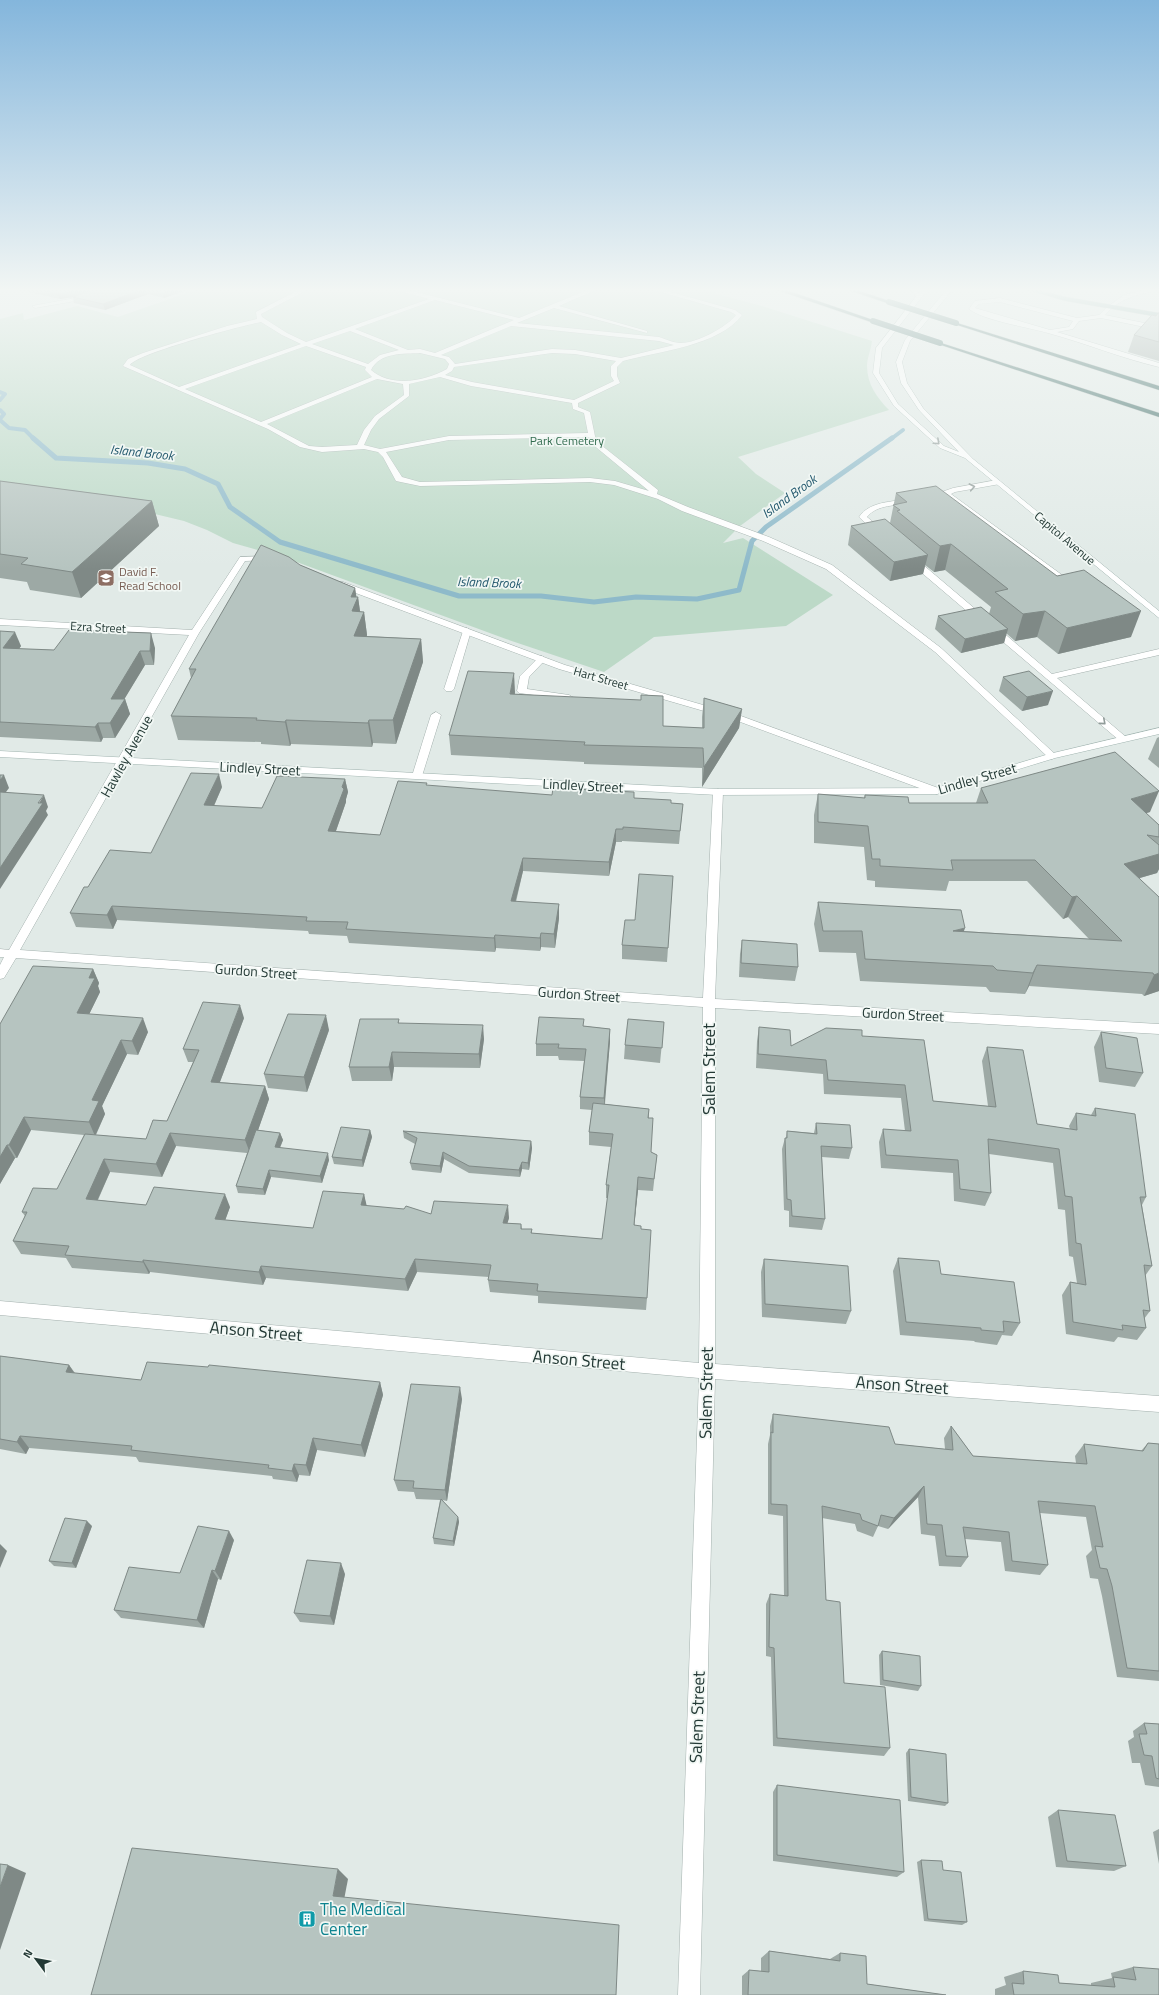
<svg xmlns="http://www.w3.org/2000/svg" width="1159" height="1995" font-family="'Titillium Web',sans-serif">
	<rect width="100%" height="100%" fill="#e1eae7"/>
	<!-- green -->
	<path fill="#bcd9c7" d="M198,289h500l64,17 110,35c-1,9 -5,17 -5,25 0,18 10,32 22,44l-151,47 18,17 29,19 -45,33 -17,17 20,-5 90,57 -47,31 -132,11 -50,35 -98,-33 -223,-82 -50,-14 -26,-13 -23,-9 -50,-12 -134,-20v-170l23,-6 1,7 53,-14 41,11z"/>
	<g fill="none" stroke-linecap="round" stroke-linejoin="round">
		<!-- stream-far1 -->
		<g stroke="#8ebaca" stroke-width="4">
			<path d="M0,392l5,2 -5,6"/>
			<path d="M0,410l4,4 -4,5"/>
			<path d="M0,420l9,8 16,2 9,9"/>
			<path d="M891,439l12,-9"/>
		</g>
		<!-- stream -->
		<path stroke="#8ebaca" stroke-width="5" d="M33,438l23,20 92,5 37,6 33,15 12,23 50,35 179,54h82l53,6 42,-5 61,2 42,-9 13,-49 14,-14 126,-89"/>
		<!-- service casing -->
		<g stroke="#a4b1ae" stroke-width="1">
			<g id="service">
				<path d="M301,289h8l-48,25 1,3 25,16 19,9 123,-43 -36,-10h11l115,29 71,-29h8l-39,17 88,25v2l-93,-25 -37,15 142,14c6,2 15,6 21,6 15,1 47,-16 56,-28l-5,-3 -81,-23h10l75,21 7,5c-23,31 -83,36 -119,46l-6,6v9l3,7 -42,20v4l12,5 6,29 62,49 -1,4 31,13 81,30 63,28 109,83 116,108 -5,3 -3,-1 -114,-106 -109,-83 -63,-28 -81,-30 -24,-12 -44,-14 -24,-3 -170,4 -24,-5 -13,-24 -5,-5 -14,-3 -42,3 -22,-5 -32,-18 -145,-63 5,-7 15,-6 84,-27 30,-7 -1,-7zM435,300l79,20 -79,33 -15,-4 -12,1 -53,-21zM261,322l21,13 19,9 -122,43 -49,-22c8,-12 111,-39 131,-43zM511,326l148,15 15,4 -53,13 -46,-8 -23,-1 -97,15 -6,-7 -8,-2zM350,331l49,19 -19,5 -12,9 -56,-20zM306,346l60,21 -1,3 7,7 -111,45 -76,-33zM420,353l25,6 4,5 -2,5c-22,12 -55,19 -76,1 9,-18 32,-16 49,-17zM552,353l23,1 41,7 -5,5v10l3,5 -40,19 -102,-18 -27,-7 7,-4 2,-4zM440,377l31,9 101,17 1,6 11,4 4,20 -139,3 -69,13 -16,-4 7,-15 8,-11 30,-23v-12zM377,379l26,5 1,11 -29,21 -11,14 -7,15 -35,2 -13,-1 -42,-22zM589,437l2,6 58,48 -34,-10 -25,-3 -170,4 -18,-5 -16,-25 63,-12z"/>
				<path d="M1000,298l77,20 22,-3 9,-9h4v2l-7,7 54,11v4l-58,-12 -22,3 -6,8 -16,3 102,31v4c-38,-9 -74,-24 -111,-34 -20,-6 -63,-12 -79,-24l6,-8zM1000,302l73,19 -4,6 -19,3 -75,-22 4,-4z"/>
				<path d="M997,480l4,2 -1,2 -45,8 -4,2 122,89v4h-6l-122,-91 -14,3 -4,-2 26,-9z"/>
				<path d="M909,499h3v4c-15,3 -35,1 -45,14l16,13v4h-6l-18,-17c11,-16 33,-15 50,-18z"/>
				<path d="M909,558h6l137,116 107,-25v6l-102,23 69,59 2,2 -2,2h-6l-211,-179z"/>
				<path d="M467,628l4,3 -17,58 -2,2h-6l-2,-2 19,-58z"/>
				<path d="M542,656l4,3 -17,18 -2,12 42,6 5,3 -2,2 -53,-7 -2,-2 3,-15 19,-19z"/>
				<path d="M436,712l5,3 -19,61 -1,2h-8l-1,-2 19,-61z"/>
			</g>
		</g>
		<!-- minor casing -->
		<g stroke="#a4b1ae" stroke-width="1">
			<g id="minor">
				<path d="M101,289h9l-29,11 -46,8 -3,-2 48,-9z"/>
				<path d="M910,289h6l5,9h-4z"/>
				<path d="M1149,289l10,1c-17,4 -33,6 -47,18l-5,-1 17,-12z"/>
				<path d="M270,556l4,2 -1,2 -28,1 -46,72 -179,317 683,48 10,-206 5,-3 5,3 -8,207 444,25v10l-444,-26v356l444,32v16l-444,-33 -15,616h-22l21,-617 -699,-63v-14l699,62 4,-356 -687,-49 -12,20 -4,1v-14l4,-8h-4v-8l9,1 180,-315 -189,-10v-6l192,11 48,-73z"/>
				<path d="M337,582h6l222,83 176,51 200,73 1,2 -5,3 -4,-1 -198,-73 -176,-51 -222,-83z"/>
			</g>
		</g>
		<!-- secondary casing -->
		<g stroke="#a1b4b0" stroke-width="1">
			<g id="secondary">
				<path d="M922,289h6l-46,59 -3,25 19,31 46,42 15,6 -40,-42 -18,-27 -5,-21 9,-22 42,-51h6l-43,52 -8,21 5,21 16,25 50,51 186,152v7l-194,-160 -25,-10 -46,-42 -21,-33 3,-25z"/>
				<path d="M1159,728v6l-104,24 -118,36 -219,1 -718,-38v-6l718,38 218,-1 113,-34z"/>
			</g>
		</g>
		<!-- primary casing -->
		<g stroke="#bdc4c2" stroke-width="1">
			<path id="primary" d="M1024,289h10l32,8 93,16v4l-93,-16z"/>
		</g>
		<!-- motorway casing -->
		<g stroke="#bdc4c2" stroke-width="1">
			<g id="motorway">
				<path d="M774,289h9l93,32 -5,1z"/>
				<path d="M845,289h9l38,13 -5,1z"/>
				<path d="M954,322l205,64v4l-205,-66z"/>
				<path d="M938,342l221,71v4l-221,-73z"/>
			</g>
		</g>
		<!-- service -->
		<use href="#service" fill="#fff" fill-rule="evenodd"/>
		<!-- minor -->
		<use href="#minor" fill="#fff" fill-rule="evenodd"/>
		<!-- secondary -->
		<use href="#secondary" fill="#fff" fill-rule="evenodd"/>
		<!-- primary -->
		<use href="#primary" fill="#6a9b94" fill-rule="evenodd"/>
		<!-- motorway -->
		<use href="#motorway" fill="#32625d" fill-rule="evenodd"/>
		<!-- motorway-bridge casing -->
		<g stroke="#bdc4c2" stroke-width="6" stroke-linecap="butt">
			<g id="motorway-bridge">
				<path d="M889,302l67,21"/>
				<path d="M873,321l67,22"/>
			</g>
		</g>
		<!-- motorway-bridge -->
		<use href="#motorway-bridge" stroke="#32625d" stroke-width="6"/>
	</g>
	<!-- wall -->
	<g fill="#9da9a5">
		<path d="M15,289h175l-26,9 -16,-4 -43,16 -31,-7 -1,-6h1l-14,2z"/>
		<path d="M1159,313v48l-31,-9 6,-17z"/>
		<path d="M0,481l152,20 7,25 -78,72 -51,-8 -3,-8 -27,-4z"/>
		<path d="M896,493l235,144 -73,17 -21,-17 -22,4 -9,-8 -2,10 -43,10 -26,-24 3,-13 51,-2 2,-7 -46,-37 -11,2 -9,-7 -2,9 -33,7 -42,-36 3,-19 39,-3z"/>
		<path d="M300,565l55,23 1,9h2l2,15h4l3,23v1l54,3 2,23 -27,82 -23,-1 -1,4 -81,-3 -1,2 -29,-2v-2l-83,-2 -7,-24 20,-38 -2,-9z"/>
		<path d="M0,631l21,15 -2,3 35,1 101,-2 -1,17h-9l-21,34h1l5,15 -15,24h-12l-2,4 -101,-5z"/>
		<path d="M1003,677l45,28 -26,6 -23,-20z"/>
		<path d="M515,692v2l148,32 39,2v-11l2,-19 38,11 -3,19 -37,59v-19l-118,-4v-2l-133,-7 -2,-20z"/>
		<path d="M1159,737v31l-11,-9 9,-21z"/>
		<path d="M345,779l3,13 -2,7v3l-10,29 44,4 47,-49 125,9 82,3 37,5 12,1 -4,40 -57,-3v1h-6l-7,34 -86,-5 -7,31 43,2v14l-4,30 -14,-1 -1,4 -44,-3 -1,4 -146,-9 -2,-7 -38,-2 -1,-3 -191,-11 -4,9 -37,-2 -6,-14 18,-26 63,-34 71,-66 -8,19 48,2z"/>
		<path d="M981,788l169,24 -4,1 13,12v44l-2,4 -17,5 19,113 -15,5 -2,-2 -113,-8 -4,8 -35,-2 -4,-5 -126,-6 -4,-28 -37,-1 -5,-28 4,-22 145,29 126,8 -21,-22 -5,2 -36,-38h-78l-3,10 -71,-4v-6l-8,-1 -3,-33 -50,-4v-28l4,-21 46,4 1,-3 44,8h67z"/>
		<path d="M673,876l-6,86 -45,-3v-14l13,-25z"/>
		<path d="M742,940l56,27 -3,14 -56,-4 1,-23z"/>
		<path d="M93,969l6,14 -1,3 2,6 -11,22 59,18 -10,23 -11,-1 -25,52 3,8 -9,21 50,4 21,-18 26,-59h-5l-5,-13 61,-31 -24,64 45,4 4,13 -11,31 22,3 3,7 -3,8 49,12 -7,23 -51,-6 -6,18 -27,-2 -2,-7 11,-33 -71,-7 -14,31 -52,-5 -12,28 48,5 84,2 -5,13 88,8 51,-34 2,12 65,8 78,4 -2,5 14,1 1,5h10v4l70,6 6,-41h-2v-13l5,-38 -22,-2v-13l3,-22 -12,-1v-12l4,-36 -25,-1 -1,-4h-22v-12l48,-18 26,3v12l-5,63 44,5v9l2,34 6,3 -4,36 -15,-1 -4,35 7,4 6,69 -1,12 -108,-7v-7l-48,-4 -2,-12 1,-3 -72,-5 -9,19 -142,-13 -3,7 -113,-13 -1,2 -77,-6 -6,-10 -45,-4 -8,-13 12,-25 -3,-4 35,-23 27,-54 -53,-5 -14,28h-2l-15,26v-160z"/>
		<path d="M399,1019v4l85,16 -4,29 -86,-1 -2,14h-40l-3,-14z"/>
		<path d="M664,1022l-4,41 -36,-4 1,-14z"/>
		<path d="M759,1027l32,19 71,-10 71,65 55,5 -6,-45 5,-14 50,77 33,5 -1,-3 7,-13 15,2 4,-7 51,89 -4,8 10,61 -7,10 5,35 -6,8 2,9 -9,12 -19,-3 -4,5 -48,-8 -4,-39 8,-13 7,1 -4,-26 -4,-1 -4,-46 -7,-1 -5,-46 -64,-9 2,39 -6,13 -31,-5 -1,-28 -72,-5 -2,-26 4,-13 22,2 -4,-33 -77,-4 -1,-20 -67,-6 1,-27z"/>
		<path d="M329,1030l-22,62 -39,-4 -4,-14z"/>
		<path d="M1101,1032l42,41 -8,14 -36,-5 -5,-35z"/>
		<path d="M816,1123l36,25 -3,11 -27,-2 3,62 -3,11 -33,-3v-16l-5,-1 -2,-61 3,-11h1l1,-7 27,2z"/>
		<path d="M370,1130l2,7 -9,30 -29,-3 -2,-7z"/>
		<path d="M403,1131l128,10 1,7 -3,22 -7,-1 -2,8 -51,-4 -25,-14 -3,14 -29,-3 -2,-7 5,-19 -11,-6z"/>
		<path d="M898,1258l43,16 79,49 -8,13 -10,-1 -5,10 -22,-3 -1,-1 -74,-6 -7,-64z"/>
		<path d="M764,1259l87,52 -5,13 -84,-7 -1,-45z"/>
		<path d="M0,1356l69,9 6,8 66,7 239,2 3,13 -18,62 -48,-7 -7,26 -11,-1 -2,7 -24,-3 -1,-3 -133,-14 -3,-5 -107,-9 -3,6 -26,-5z"/>
		<path d="M462,1399l-15,102 -5,-1 16,17 1,5 -5,24 -20,-2 -1,-6 7,-38 -24,-1 -2,-7 -16,-1 -4,-11z"/>
		<path d="M773,1414l122,30 50,5 -1,-11 7,-12 22,30 103,7 -1,-7 9,-12 57,7 7,-8 11,1v237l-42,-4 -15,-81 -4,-17 -8,-1 -4,-22 6,-6 -6,-33 -46,-4 8,52 -8,10 -35,-4 -4,-29 -36,-3 3,18 -7,10 -22,-1 -4,-30 -14,-2 -3,-37 -30,32 -10,-3 -5,11 -16,-6 -2,-7 -33,-6 4,82 18,83 46,65 -6,8 -111,-10 -2,-89 -5,-1v-52l4,-10 14,2 -1,-80 -15,-2v-70l2,-9v-9z"/>
		<path d="M92,1526l-16,42 -22,-2 -5,-5z"/>
		<path d="M234,1540l-13,40 -3,-1 -14,49 -83,-10 -7,-8 66,-37z"/>
		<path d="M345,1574l-11,51 -34,-3 -6,-9z"/>
		<path d="M882,1651l39,35 -3,5 -38,-6 -1,-30z"/>
		<path d="M1144,1723l15,1v63l-14,-2 -5,-22h-8l-4,-22 6,-4 -1,-6z"/>
		<path d="M909,1749l39,54 -3,3 -37,-5 -2,-48z"/>
		<path d="M777,1785l127,87 -7,5 -124,-16v-69z"/>
		<path d="M1058,1810l68,56 -12,5 -58,-4 -8,-50z"/>
		<path d="M1159,1829v35l-6,-32z"/>
		<path d="M921,1860l22,10 24,52 -5,3 -38,-4 -7,-59z"/>
		<path d="M769,1951l61,8 10,-6 27,31 79,11h-204v-19l7,-6 12,1v-13z"/>
		<path d="M1133,1967l26,28h-164v-6l11,-4 -2,-8 19,-6 36,12 32,2v-2l21,-5 -1,-5z"/>
	</g>
	<!-- shaded-wall -->
	<g fill="#7f8986">
		<path d="M80,289h16l-16,7 -20,3 -2,-5z"/>
		<path d="M143,289h4l1,5 -43,16 -2,-6z"/>
		<path d="M172,289h18l-26,9 -1,-5z"/>
		<path d="M152,501l7,25 -78,72 -9,-26z"/>
		<path d="M951,544l-6,26 -11,2 6,-26z"/>
		<path d="M928,555l-5,19 -33,7 4,-19z"/>
		<path d="M355,588l2,12 1,-3 3,21 3,-6 3,23 -9,24 -4,-23 -3,-39z"/>
		<path d="M1045,611l-8,26 -22,4 8,-27z"/>
		<path d="M1141,611l-10,26 -73,17 9,-26z"/>
		<path d="M1008,629l-4,14 -43,10 4,-14z"/>
		<path d="M15,632l6,14 -13,17 -5,-15z"/>
		<path d="M151,633l4,15 -1,17 -4,-14z"/>
		<path d="M421,639l2,23 -27,82 -3,-24z"/>
		<path d="M140,651l5,14 -29,48 -5,-14z"/>
		<path d="M514,673l1,19 -4,21 -1,-19z"/>
		<path d="M1053,691l-5,14 -26,6 5,-14z"/>
		<path d="M125,699l5,15 -15,24 -5,-15z"/>
		<path d="M742,709l-3,19 -37,59 2,-20z"/>
		<path d="M286,720l5,24 -1,2 -5,-24z"/>
		<path d="M369,720l4,23 -1,4 -4,-24z"/>
		<path d="M98,723l5,15 -2,4 -6,-15z"/>
		<path d="M219,774l3,13 -14,32 -4,-14z"/>
		<path d="M4,775l5,13 -9,12v-20z"/>
		<path d="M345,779l3,13 -2,7v3l-15,43 -3,-14z"/>
		<path d="M1159,791l-9,21 -28,8 9,-21z"/>
		<path d="M44,795l4,12 -2,4 2,4 -48,74v-21z"/>
		<path d="M616,829v13l-7,34v-14z"/>
		<path d="M1159,854v15l-2,4 -42,12 9,-21z"/>
		<path d="M523,858v13l-11,44 -1,-14z"/>
		<path d="M1077,896l-9,21 -5,2 9,-22z"/>
		<path d="M559,904v14l-4,30 -1,-14z"/>
		<path d="M112,906l5,14 -4,9 -6,-14z"/>
		<path d="M965,928l-7,21 -5,-18z"/>
		<path d="M541,933v14l-1,4v-13z"/>
		<path d="M495,935l1,13 -1,4 -1,-14z"/>
		<path d="M1037,965l-8,21 -4,8 8,-21z"/>
		<path d="M93,969l6,14 -1,3 2,6 -17,35 -6,-14 12,-35z"/>
		<path d="M1159,973v18l-15,5 10,-21z"/>
		<path d="M240,1005l4,13 -29,77 -4,-13z"/>
		<path d="M326,1015l3,15 -22,62 -3,-15z"/>
		<path d="M143,1018l5,14 -10,23 -6,-14z"/>
		<path d="M483,1025l1,14 -4,29 -1,-14z"/>
		<path d="M610,1029v12l-6,69v-12z"/>
		<path d="M121,1040l6,14 -25,52 3,8 -10,22 -6,-14 3,-22z"/>
		<path d="M392,1052l2,15 -2,14 -3,-14z"/>
		<path d="M265,1086l4,13 -19,54 -5,-13z"/>
		<path d="M24,1117l7,13 -14,28 -8,-13z"/>
		<path d="M370,1130l2,7 -9,30 -1,-7z"/>
		<path d="M170,1133l6,13 -14,31 -6,-13z"/>
		<path d="M280,1133l3,7 -6,14 -2,-7z"/>
		<path d="M531,1141l1,7 -3,22 -1,-7z"/>
		<path d="M7,1145l8,13 -15,26v-27z"/>
		<path d="M443,1152l1,7 -3,14 -1,-7z"/>
		<path d="M328,1153l1,7 -7,23 -2,-7z"/>
		<path d="M104,1159l6,13 -18,40 -6,-13z"/>
		<path d="M522,1162v7l-2,8 -1,-7z"/>
		<path d="M269,1170l2,7 -6,18 -2,-6z"/>
		<path d="M638,1177v13l-5,48 1,-13z"/>
		<path d="M225,1194l5,13 -9,25 -6,-13z"/>
		<path d="M364,1194l3,13 -6,-2z"/>
		<path d="M508,1205l1,13 -5,17 -1,-12z"/>
		<path d="M415,1259l2,13 -9,19 -3,-12z"/>
		<path d="M143,1260l7,12 -1,2 -6,-12z"/>
		<path d="M261,1266l5,12 -3,7 -4,-13z"/>
		<path d="M69,1365l8,12 -11,-5z"/>
		<path d="M380,1382l3,13 -18,62 -4,-12z"/>
		<path d="M460,1387l2,12 -15,102 -2,-11z"/>
		<path d="M20,1436l9,12 -3,6 -9,-12z"/>
		<path d="M313,1438l4,12 -7,26 -4,-11z"/>
		<path d="M294,1464l5,11 -2,7 -5,-11z"/>
		<path d="M924,1486l-6,11 -30,32 6,-11z"/>
		<path d="M458,1517l1,5 -5,24 -1,-5z"/>
		<path d="M87,1521l5,5 -16,42 -4,-5z"/>
		<path d="M229,1531l5,9 -13,40 -6,-9z"/>
		<path d="M0,1544l7,7 -7,17z"/>
		<path d="M341,1563l4,11 -11,51 -4,-9z"/>
		<path d="M212,1570l6,9 -14,49 -7,-8z"/>
		<path d="M8,1865l18,8 -26,77v-63z"/>
		<path d="M338,1869l10,10 -5,26 -10,-9z"/>
	</g>
	<!-- building -->
	<g fill="#b6c4c0" stroke="#7f8986">
		<path d="M39,289h41l-22,5z"/>
		<path d="M96,289h47l-40,15 -30,-7z"/>
		<path d="M151,289h21l-9,4z"/>
		<path d="M1158,313h1v29l-25,-7 18,-20 4,1z"/>
		<path d="M0,481l152,20 -80,71 -51,-8 7,-6 -28,-4z"/>
		<path d="M936,486l121,90 27,-6 57,41 -74,17 -22,-17 -22,3 -28,-22 13,-3 -57,-45 -11,2 -43,-35 3,-1 -7,-5 14,-3 -11,-9z"/>
		<path d="M885,519l43,36 -34,7 -43,-36z"/>
		<path d="M261,545l28,12 11,8 55,23 -4,9h7l-6,14 12,1 -10,24 67,3 -28,81h-24l-1,3 -82,-3 -1,2 -29,-2 1,-2 -86,-2 25,-47h-7z"/>
		<path d="M981,607l27,22 -43,10 -27,-23z"/>
		<path d="M69,630l82,3 -1,18h-10l-29,48h14l-15,24h-12l-3,4 -95,-5v-91l15,1 -12,16 51,2z"/>
		<path d="M468,671l46,2 -4,21 131,6v-5l22,1v30l41,2v-30l38,11 -38,58 -1,-19 -119,-3 1,-3 -136,-7z"/>
		<path d="M1029,671l24,20 -26,6 -24,-20z"/>
		<path d="M1115,752l44,39 -28,8 28,26v12l-12,-2 12,10v9l-35,10 35,33v76l-5,2 -1,-2 -116,-8 -4,8 -36,-3 -4,-4 -128,-7 -3,-28h-39l-5,-29 143,8 4,18 -12,3 169,10 -45,-45 -5,1 -37,-37h-84l2,10 -73,-4v-7h-8l-4,-33 -50,-4v-28l47,4v-3l43,2 1,6h79l-7,-15z"/>
		<path d="M191,773l28,1 -15,31 58,3 15,-32 68,3 -3,8 2,2 -16,42 52,4 18,-54 29,2 -1,2 126,10 1,-7 81,4v6l37,2v3l12,1 -3,27 -57,-4v2h-7l-7,33 -86,-4 -12,43 48,3 -5,30 -13,-1 -1,5 -45,-3 -1,3 -148,-9 2,-7 -42,-1 1,-4 -195,-11 -5,9 -37,-2 14,-26h4l22,-37 41,3z"/>
		<path d="M0,775h4l-4,5z"/>
		<path d="M0,792l44,3 -6,8h5l-43,65z"/>
		<path d="M639,874l34,2 -5,72 -46,-3 3,-25h10z"/>
		<path d="M742,940l55,4 1,23 -57,-4z"/>
		<path d="M33,966l60,3 -4,9h6l-18,35 66,5 -11,23 -11,-1 -29,60 7,1 -10,21 -65,-5 -15,28h-2l-7,12v-133z"/>
		<path d="M203,1002l37,3 -29,77 54,4 -20,54 -75,-7 -14,31 -52,-5 -18,40 60,6 8,-18 71,7 -10,25 98,9 10,-37 41,3 -3,11 43,4 2,-3 25,8 3,-13 74,4 -5,18 18,1v5h11l-1,4 71,6 7,-54h-3l7,-51 -24,-2 4,-29 56,6 -1,9h5l-2,34 6,3 -3,24 -16,-2 -4,48 7,1v3l10,1 -4,68 -110,-7 1,-7 -50,-4 3,-15 -76,-6 -10,20 -144,-13 -2,6 -116,-12v2l-78,-7 4,-9 -56,-5 14,-29h-5l11,-24 24,1 28,-55 61,5 7,-19 14,1 32,-71 -16,-1z"/>
		<path d="M288,1014l38,1 -22,62 -40,-3z"/>
		<path d="M539,1017l45,2 -1,7 27,3 -6,69 -24,-1 6,-48 -28,-1 1,-4h-23z"/>
		<path d="M360,1019h39l-1,4 85,2 -4,29 -87,-2 -3,15h-40z"/>
		<path d="M628,1019l36,3 -2,26 -37,-3z"/>
		<path d="M759,1027l31,3 1,16 35,-18 36,2v6l62,4 9,61 63,6 -9,-60 36,3 14,74 40,6 -1,-17 20,3 -1,-8 40,6 11,83h-6l12,69 -8,-1 6,46 -7,-1 3,18 -24,-3 1,5 -50,-8 -3,-40 16,3 -5,-41 -5,-1 -4,-46 -7,-1 -6,-47 -71,-10 3,54 -31,-4 -2,-29 -72,-5 -3,-26 28,2 -6,-46 -77,-5 -2,-20 -68,-6z"/>
		<path d="M1101,1032l36,6 6,35 -37,-5z"/>
		<path d="M816,1123l34,2 2,23 -31,-2 4,73 -33,-3 -1,-16 -4,-1 -2,-61h2v-7l30,3z"/>
		<path d="M341,1127l29,3 -8,30 -30,-3z"/>
		<path d="M256,1130l24,3 -5,14 53,6 -8,23 -51,-6 -6,19 -27,-3z"/>
		<path d="M403,1131l128,10 -3,22 -6,-1 -3,8 -50,-4 -26,-14 -3,14 -30,-3 7,-25z"/>
		<path d="M898,1258l41,3 2,13 73,8 6,41 -17,-2 1,11 -23,-2v-2l-75,-6z"/>
		<path d="M764,1259l84,7 3,45 -86,-7z"/>
		<path d="M0,1356l69,9 -3,7 75,8 6,-18 61,5 1,-2 171,17 -19,63 -48,-7 -7,27 -12,-1 -2,7 -24,-3 1,-3 -138,-15 1,-4 -112,-10 -3,6 -17,-3z"/>
		<path d="M411,1384l49,3 -15,103 -32,-2 1,-7 -20,-1z"/>
		<path d="M773,1414l116,13 6,17 58,6 -2,-24 22,30 114,8 -3,-20 59,7 5,-8 11,1v227l-32,-3 -15,-82 -5,-17 -7,-1 -5,-22 8,1 -8,-41 -57,-5 10,64 -36,-4 -3,-29 -46,-5 5,30 -22,-1 -4,-31 -15,-1 -3,-38 -30,32 -13,-3 -3,11 -16,-6 -2,-6 -38,-8 4,94 14,2 4,81 41,4 5,61 -113,-10 -3,-90 -5,-1 1,-53 18,2 -1,-91 -16,-1v-72l2,1z"/>
		<path d="M441,1499l17,18 -5,24 -20,-3z"/>
		<path d="M65,1518l22,3 -15,42 -23,-2z"/>
		<path d="M198,1526l31,5 -14,40 -3,-1 -15,50 -83,-10 15,-43 51,6z"/>
		<path d="M307,1560l34,3 -11,53 -36,-3z"/>
		<path d="M882,1651l38,5 1,30 -38,-6z"/>
		<path d="M1144,1723l15,1v55l-3,-1 -4,-22 -8,-1 -5,-21h8z"/>
		<path d="M909,1749l37,5 2,49 -37,-6z"/>
		<path d="M777,1785l123,15 4,72 -127,-17z"/>
		<path d="M1058,1810l57,5 11,51 -59,-5z"/>
		<path d="M132,1848l206,21 -5,27 286,29 -3,70h-525z"/>
		<path d="M921,1860l21,1 1,9 18,2 6,50 -39,-3z"/>
		<path d="M0,1864l8,1 -8,22z"/>
		<path d="M769,1951l71,10v-8l26,3 1,28 79,11h-198l1,-25 20,2z"/>
		<path d="M1133,1967l26,2v26h-145l-2,-12 12,1 -1,-13 35,4 1,8 56,4 -2,-10 23,3z"/>
	</g>
	<!-- one-way arrows -->
	<defs><path id="oneway-chevron" d="M-2-3.5L2.5 0L-2 3.5" fill="none" stroke-width="1.6" stroke-linecap="round" stroke-linejoin="round"/></defs>
	<g stroke="#919c9a">
		<use href="#oneway-chevron" transform="translate(937 442) rotate(42)"/>
		<use href="#oneway-chevron" transform="translate(972 487) rotate(-11)"/>
		<use href="#oneway-chevron" transform="translate(1103 722) rotate(41)"/>
	</g>
	<!-- sky -->
	<linearGradient id="sky" x2="0" y2="1"><stop stop-color="#84b6dc"/><stop offset="0.51" stop-color="#f2f6f4"/><stop offset="1" stop-color="#f2f6f4" stop-opacity="0"/></linearGradient>
	<rect width="1159" height="569" fill="url(#sky)"/>
	<!-- icons -->
	<defs>
		<g id="school-square" transform="scale(0.9)"><rect x="-9" y="-9" width="18" height="18" rx="4" fill="#8d6e63" stroke="#f1f7f4"/><path d="M0-5L7-2L0 1L-7-2ZM-4 1L0 2.5L4 1V4Q0 6-4 4Z" fill="#fff"/></g>
		<g id="building-square" transform="scale(0.9)"><rect x="-9" y="-9" width="18" height="18" rx="4" fill="#0f9aa8" stroke="#f1f7f4"/><path d="M-4-6H4V6H1V3H-1V6H-4ZM-2.5-4.3h1.7v1.8h-1.7ZM.8-4.3h1.7v1.8H.8ZM-2.5-1h1.7V.8h-1.7ZM.8-1h1.7V.8H.8Z" fill="#fff"/></g>
	</defs>
	<g fill-rule="evenodd">
		<use href="#school-square" x="106" y="578"/>
		<use href="#building-square" x="307" y="1919"/>
	</g>
	<g text-anchor="middle" dominant-baseline="central" stroke-width="3.5" stroke-linejoin="round" paint-order="stroke">
		<!-- far-park labels -->
		<g font-size="12" fill="#316b4e" stroke="#f1f7f4">
			<text x="567" y="440">Park Cemetery</text>
		</g>
		<!-- far-street labels -->
		<g font-size="12" fill="#233935" stroke="#f1f7f4">
			<text transform="translate(1065 538) rotate(40)">Capitol Avenue</text>
			<text transform="translate(98 627) rotate(3)">Ezra Street</text>
			<text transform="translate(601 678) rotate(16)">Hart Street</text>
		</g>
		<!-- far-education labels -->
		<g font-size="12" fill="#785e54" stroke="#f1f7f4" text-anchor="start">
			<text x="119" y="571">David F.<tspan x="119" dy="14">Read School</tspan></text>
		</g>
		<!-- far-water labels -->
		<g font-size="13" font-style="italic" fill="#24596e" stroke="#f1f7f4">
			<text transform="translate(142 452) rotate(6)">Island Brook</text>
			<text transform="translate(789 496) rotate(-36)">Island Brook</text>
			<text transform="translate(489 582) rotate(2)">Island Brook</text>
		</g>
		<!-- street labels -->
		<g font-size="14" fill="#233935" stroke="#f1f7f4">
			<text transform="translate(126 756) rotate(-61)">Hawley Avenue</text>
			<text transform="translate(260 768) rotate(3)">Lindley Street</text>
			<text transform="translate(977 778) rotate(-16)">Lindley Street</text>
			<text transform="translate(583 785) rotate(3)">Lindley Street</text>
			<text transform="translate(256 971) rotate(4)">Gurdon Street</text>
			<text transform="translate(579 994) rotate(4)">Gurdon Street</text>
			<text transform="translate(903 1014) rotate(3)">Gurdon Street</text>
		</g>
		<!-- near-street labels -->
		<g font-size="17" fill="#233935" stroke="#f1f7f4">
			<text transform="translate(709 1069) rotate(-90)">Salem Street</text>
			<text transform="translate(256 1331) rotate(5)">Anson Street</text>
			<text transform="translate(579 1360) rotate(5)">Anson Street</text>
			<text transform="translate(902 1385) rotate(4)">Anson Street</text>
			<text transform="translate(706 1393) rotate(-89)">Salem Street</text>
			<text transform="translate(697 1717) rotate(-88)">Salem Street</text>
		</g>
		<!-- near-culture labels -->
		<g font-size="17" fill="#0d838f" stroke="#f1f7f4" text-anchor="start">
			<text x="320" y="1909">The Medical<tspan x="320" dy="20">Center</tspan></text>
		</g>
	</g>
	<!-- north arrow -->
	<g transform="translate(36 1959) rotate(302)" stroke="#f1f7f4" stroke-width="3" paint-order="stroke">
	<path d="M0-3L7 15L0 10L-7 15Z" fill="#233935"/>
	<text y="-6" font-size="11" font-weight="bold" text-anchor="middle" fill="#233935">N</text>
	</g>
</svg>
